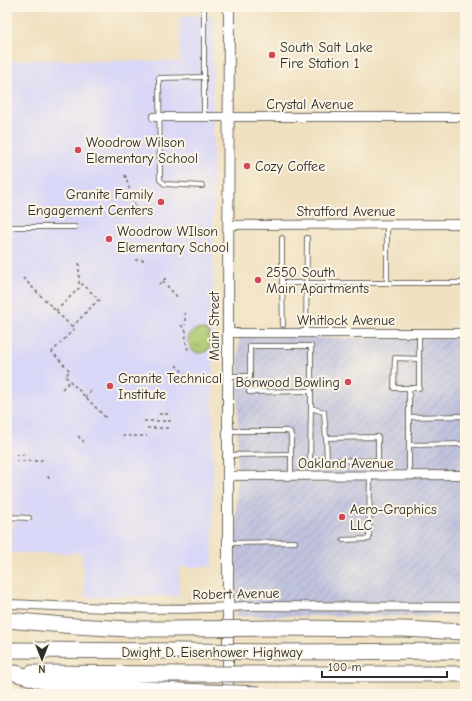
<svg xmlns="http://www.w3.org/2000/svg" width="472" height="701" font-family="'Comic Neue',sans-serif">
	<defs>
		<pattern id="industrial-furrows" width="10" height="10" patternUnits="userSpaceOnUse"><rect width="10" height="10" fill="#c0c2dd"/><path d="M-1 1l2-2M0 10L10 0M9 11l2-2" fill="none" stroke="#a5a7be"/></pattern>
		<pattern id="park-tufts" width="24" height="20" patternUnits="userSpaceOnUse"><rect width="24" height="20" fill="#adc86e"/><path d="M3 7l-1-3M5 7V3M7 7l1-3M15 17l-1-3M17 17v-4M19 17l1-3" fill="none" stroke="#8da35b"/></pattern>
	</defs>
	<rect width="100%" height="100%" fill="#fcf5e5"/>
	<filter id="ink" filterUnits="userSpaceOnUse"><feTurbulence type="fractalNoise" baseFrequency=".025" numOctaves="2"/><feDisplacementMap in="SourceGraphic" scale="8" xChannelSelector="R" yChannelSelector="G"/><feConvolveMatrix kernelMatrix="1 2 1 2 8 2 1 2 1" color-interpolation-filters="sRGB"/></filter>
	<filter id="wash" filterUnits="userSpaceOnUse"><feTurbulence type="fractalNoise" baseFrequency=".012" numOctaves="4" result="noise"/><feDisplacementMap in="SourceGraphic" scale="16" xChannelSelector="R" yChannelSelector="G"/><feGaussianBlur stdDeviation="0.9" result="paint"/><feColorMatrix in="noise" values="0 0 0 0 0 0 0 0 0 0 0 0 0 0 0 0 0 1.4 0 .05"/><feComposite in="paint" operator="in"/></filter>
	<g filter="url(#wash)">
		<rect width="100%" height="100%" fill="#efe0c0"/>
		<!-- built -->
		<path fill="#d9d7f7" d="M7,14h2l-1,46h79v1h93v-45h33v550l-34,1v29l-94,1 -3,-44h-71l2,-63 -6,-1v-363l1,-1v-18l-1,-1z"/>
		<!-- industrial -->
		<path fill="url(#industrial-furrows)" d="M239,336l88,2h138v278h-230z"/>
		<!-- park -->
		<circle fill="url(#park-tufts)" stroke="#6c7a4c" cx="200" cy="341" r="12"/>
	</g>
	<g filter="url(#ink)">
		<g fill="none" stroke-linecap="round" stroke-linejoin="round">
			<!-- service casing -->
			<g stroke="#706a5f" stroke-width="6">
				<g id="service">
					<path d="M204,7v110"/>
					<path d="M202,186l-37,-2 -5,-4 -1,-102 45,-1"/>
					<path d="M387,224v59h78"/>
					<path d="M7,227h68"/>
					<path d="M282,238v45"/>
					<path d="M283,325l-1,-42h105"/>
					<path d="M306,333l1,-95"/>
					<path d="M228,376h22v-30h61v62l13,4 2,26 52,-1v24l-68,-1 1,-52"/>
					<path d="M250,376l-1,16 62,-1"/>
					<path d="M409,388h-15l1,-30 24,1"/>
					<path d="M409,417l56,-1"/>
					<path d="M228,431h59l3,1 1,4v40"/>
					<path d="M326,438l1,22"/>
					<path d="M409,445l56,-1"/>
					<path d="M229,455l62,-1"/>
					<path d="M409,475v-87h10v-55"/>
					<path d="M7,517l22,1"/>
					<path d="M343,540l26,-1 1,-63"/>
					<path d="M229,543l66,-1"/>
				</g>
			</g>
			<!-- minor casing -->
			<g stroke="#706a5f" stroke-width="10">
				<g id="minor">
					<path d="M154,117h311"/>
					<path d="M228,225l237,-1"/>
					<path d="M228,333h237"/>
					<path d="M228,476l237,-1"/>
					<path d="M7,604c79,3 159,8 238,2l220,1"/>
				</g>
			</g>
			<!-- tertiary casing -->
			<g stroke="#706a5f" stroke-width="12">
				<path id="tertiary" d="M228,694v-382l1,-305"/>
			</g>
			<!-- motorway casing -->
			<g stroke="#706a5f" stroke-width="17">
				<g id="motorway">
					<path d="M7,620l68,6 54,3h42"/>
					<path d="M277,628l126,1 62,3"/>
					<path d="M7,650l170,1"/>
					<path d="M278,652l187,-1"/>
					<path d="M15,673l37,11 128,7"/>
					<path d="M32,673l142,1"/>
					<path d="M279,674h186"/>
				</g>
			</g>
			<!-- path -->
			<g stroke="#706a5f" stroke-width="1.5" stroke-dasharray="3 3" stroke-linecap="butt">
				<path d="M125,175l12,38"/>
				<path d="M135,260h9"/>
				<path d="M79,263v24"/>
				<path d="M23,278l51,51 -22,23 18,19 -5,5 42,43"/>
				<path d="M163,281l16,18"/>
				<path d="M159,284l8,-7"/>
				<path d="M56,311l27,-27 17,17"/>
				<path d="M185,312v13"/>
				<path d="M181,325l5,6c0,8 -2,14 4,21"/>
				<path d="M72,327l26,-27"/>
				<path d="M176,365l10,10"/>
				<path d="M62,389l8,-8"/>
				<path d="M85,397l6,-6"/>
				<path d="M159,414h12"/>
				<path d="M144,421h27"/>
				<path d="M147,428h24"/>
				<path d="M78,436l6,6"/>
				<path d="M122,436h25"/>
				<path d="M16,455l13,-1"/>
				<path d="M16,461h24l4,-3"/>
				<path d="M48,476l1,3"/>
			</g>
			<!-- service -->
			<use href="#service" stroke="#fff" stroke-width="4"/>
			<!-- minor -->
			<use href="#minor" stroke="#fff" stroke-width="8"/>
			<!-- tertiary -->
			<use href="#tertiary" stroke="#fff" stroke-width="10"/>
			<!-- motorway -->
			<use href="#motorway" stroke="#fff" stroke-width="15"/>
			<!-- motorway-bridge casing -->
			<g stroke="#706a5f" stroke-width="17" stroke-linecap="butt">
				<g id="motorway-bridge">
					<path d="M171,629l106,-1"/>
					<path d="M177,651l101,1"/>
					<path d="M174,674h105"/>
					<path d="M180,691l80,3"/>
				</g>
			</g>
			<!-- motorway-bridge -->
			<use href="#motorway-bridge" stroke="#fff" stroke-width="15"/>
		</g>
	</g>
	<!-- markers -->
	<g fill="#d1495b" stroke="#fcf5e5" stroke-width="1.5">
		<circle cx="272" cy="55" r="4"/>
		<circle cx="78" cy="150" r="4"/>
		<circle cx="247" cy="166" r="4"/>
		<circle cx="161" cy="202" r="4"/>
		<circle cx="109" cy="239" r="4"/>
		<circle cx="258" cy="280" r="4"/>
		<circle cx="348" cy="382" r="4"/>
		<circle cx="110" cy="386" r="4"/>
		<circle cx="342" cy="517" r="4"/>
	</g>
	<g text-anchor="middle" dominant-baseline="central" stroke-width="4" stroke-linejoin="round" paint-order="stroke">
		<!-- poi labels -->
		<g font-size="14" fill="#2b2b2b" stroke="#fcf5e5" text-anchor="start">
			<text x="280" y="47">South Salt Lake<tspan x="280" dy="16">Fire Station 1</tspan></text>
			<text x="86" y="142">Woodrow Wilson<tspan x="86" dy="16">Elementary School</tspan></text>
			<text x="255" y="166">Cozy Coffee</text>
			<text x="153" y="194" text-anchor="end">Granite Family<tspan x="153" dy="16">Engagement Centers</tspan></text>
			<text x="117" y="231">Woodrow WIlson<tspan x="117" dy="16">Elementary School</tspan></text>
			<text x="266" y="272">2550 South<tspan x="266" dy="16">Main Apartments</tspan></text>
			<text x="118" y="378">Granite Technical<tspan x="118" dy="16">Institute</tspan></text>
			<text x="340" y="382" text-anchor="end">Bonwood Bowling</text>
			<text x="350" y="509">Aero-Graphics<tspan x="350" dy="16">LLC</tspan></text>
		</g>
		<!-- street labels -->
		<g font-size="14" fill="#2b2b2b" stroke="#fcf5e5">
			<text x="310" y="104">Crystal Avenue</text>
			<text x="346" y="211">Stratford Avenue</text>
			<text x="346" y="320">Whitlock Avenue</text>
			<text transform="translate(214 326) rotate(-90)">Main Street</text>
			<text x="346" y="463">Oakland Avenue</text>
			<text transform="translate(236 594) rotate(-1)">Robert Avenue</text>
			<text x="212" y="652">Dwight D. Eisenhower Highway</text>
		</g>
	</g>
	<!-- margin -->
	<rect width="472" height="701" fill="none" stroke="#fcf5e5" stroke-width="24"/>
	<!-- north arrow -->
	<g transform="translate(42 659) rotate(180)" stroke="#fcf5e5" stroke-width="3" paint-order="stroke">
	<path d="M0-3L7 15L0 10L-7 15Z" fill="#2b2b2b"/>
	<text y="-6" font-size="11" font-weight="bold" text-anchor="middle" fill="#2b2b2b">N</text>
	</g>
	<!-- scale -->
	<path d="M322 671v6h125v-6" fill="none" stroke="#2b2b2b" stroke-width="2"/>
	<text x="328" y="671" font-size="12" fill="#2b2b2b" stroke="#fcf5e5" stroke-width="3" paint-order="stroke">100 m</text>
</svg>
